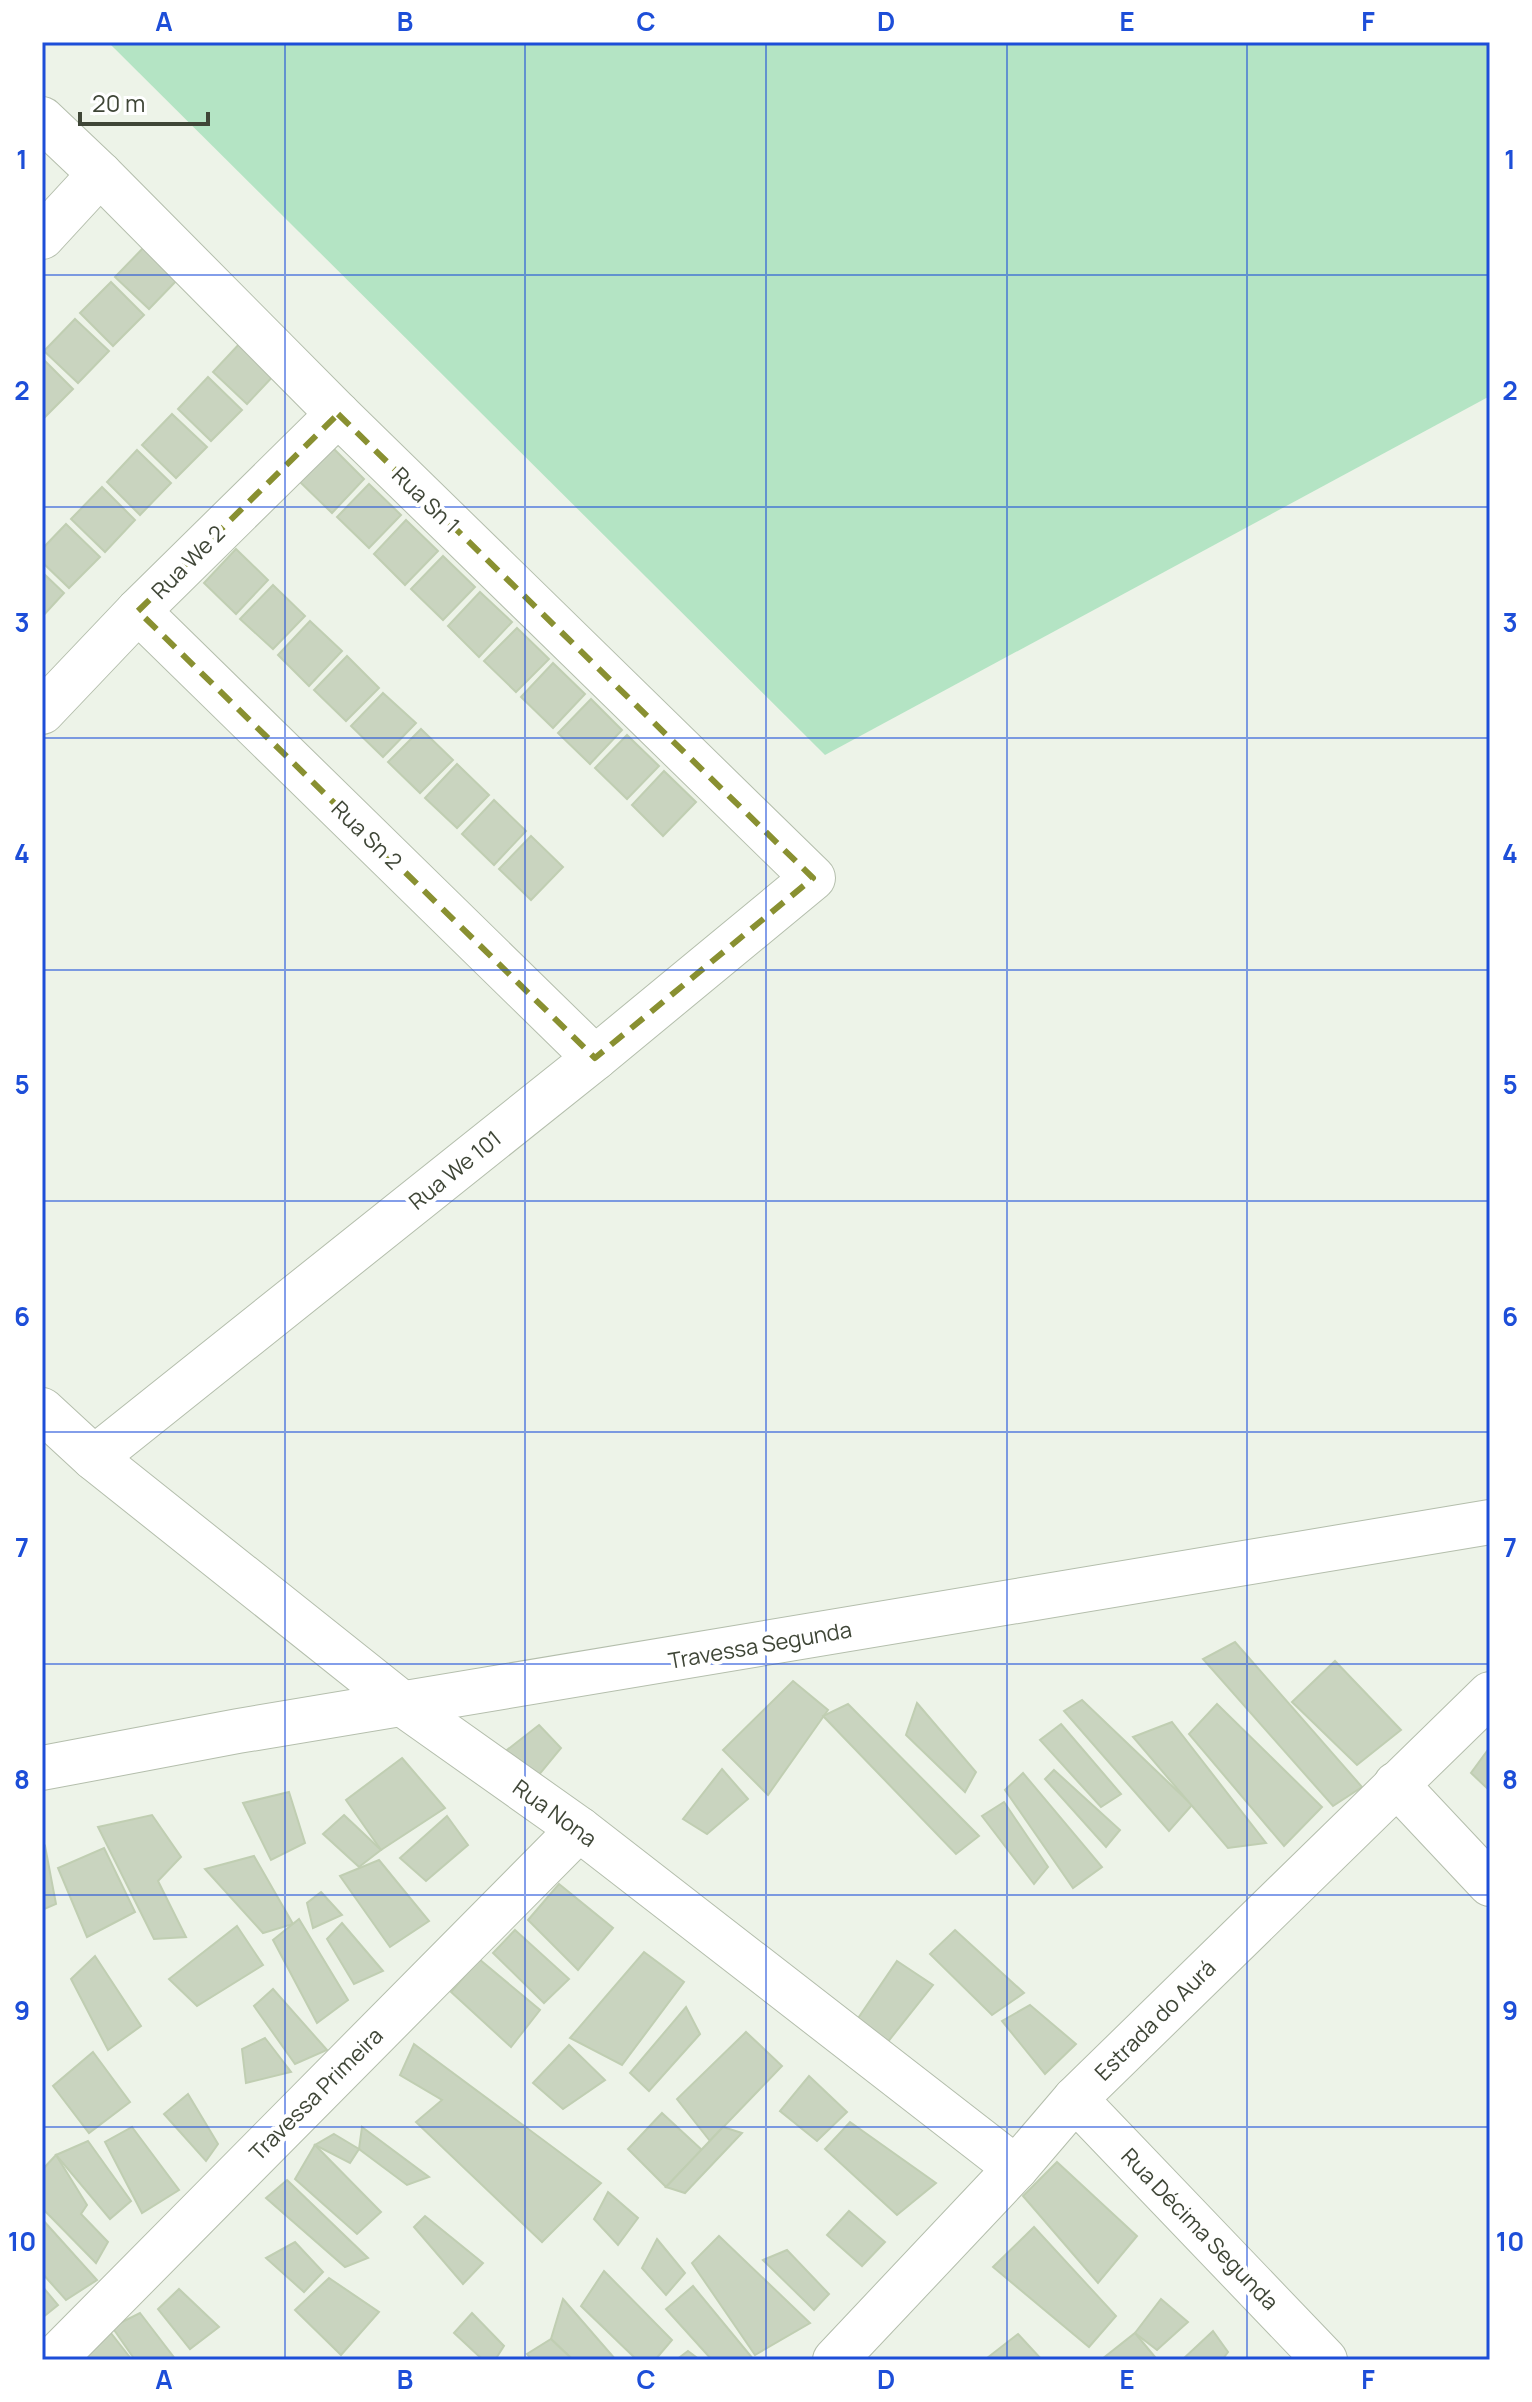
<svg xmlns="http://www.w3.org/2000/svg" width="1532" height="2402" font-family="Manrope,sans-serif">
	<rect width="100%" height="100%" fill="#edf3e8"/>
	<!-- green -->
	<path fill="#b4e4c4" d="M108,42h1382v354l-665,359z"/>
	<!-- building -->
	<g fill="#c9d4bf" stroke="#c0ceb2" stroke-width="2">
		<path d="M146,245l34,32 -31,32 -34,-32z"/>
		<path d="M111,282l33,33 -31,31 -33,-33z"/>
		<path d="M75,319l34,32 -31,32 -34,-32z"/>
		<path d="M243,340l34,32 -30,32 -34,-32z"/>
		<path d="M42,358l31,31 -31,31z"/>
		<path d="M208,377l34,33 -31,31 -33,-32z"/>
		<path d="M172,414l35,33 -31,31 -34,-33z"/>
		<path d="M333,448l31,31 -32,34 -32,-31z"/>
		<path d="M137,450l34,33 -31,32 -33,-33z"/>
		<path d="M369,484l32,31 -32,33 -32,-31z"/>
		<path d="M102,487l33,33 -30,32 -34,-33z"/>
		<path d="M406,520l32,31 -33,34 -31,-31z"/>
		<path d="M66,524l34,33 -31,31 -27,-26v-13z"/>
		<path d="M236,549l32,31 -32,34 -32,-31z"/>
		<path d="M443,556l32,31 -32,33 -32,-31z"/>
		<path d="M42,572l22,21 -22,24z"/>
		<path d="M273,585l32,31 -32,33 -33,-30z"/>
		<path d="M480,592l32,30 -33,35 -31,-31z"/>
		<path d="M310,621l32,30 -33,35 -31,-31z"/>
		<path d="M517,628l32,31 -33,33 -32,-31z"/>
		<path d="M347,656l32,32 -33,33 -32,-31z"/>
		<path d="M553,663l32,31 -32,34 -32,-31z"/>
		<path d="M383,693l33,30 -33,34 -32,-31z"/>
		<path d="M591,699l31,31 -32,34 -32,-31z"/>
		<path d="M421,729l32,31 -33,33 -32,-31z"/>
		<path d="M627,735l32,31 -32,33 -32,-31z"/>
		<path d="M457,764l32,31 -32,33 -32,-30z"/>
		<path d="M664,771l32,31 -33,34 -31,-31z"/>
		<path d="M494,800l32,31 -32,34 -32,-31z"/>
		<path d="M531,836l32,31 -32,33 -32,-31z"/>
		<path d="M1235,1642l127,145 -29,19 -130,-147z"/>
		<path d="M1335,1661l66,69 -44,35 -65,-63z"/>
		<path d="M793,1681l35,29 -60,85 -45,-45z"/>
		<path d="M1082,1700l110,105 -23,26 -105,-120z"/>
		<path d="M917,1703l59,69 -11,20 -59,-57z"/>
		<path d="M848,1704l131,132 -23,18 -133,-138z"/>
		<path d="M1217,1704l105,103 -38,39 -95,-112z"/>
		<path d="M1172,1722l94,121 -38,5 -95,-111z"/>
		<path d="M1061,1724l60,70 -20,13 -61,-67z"/>
		<path d="M539,1725l22,23 -28,34 -35,-25z"/>
		<path d="M1490,1747v44l-19,-18z"/>
		<path d="M402,1758l43,50 -64,42 -35,-50z"/>
		<path d="M722,1769l26,30 -41,35 -24,-15z"/>
		<path d="M1054,1770l66,60 -14,17 -61,-68z"/>
		<path d="M1023,1773l79,94 -29,21 -68,-98z"/>
		<path d="M289,1792l16,51 -34,17 -28,-57z"/>
		<path d="M1004,1802l44,65 -14,17 -52,-68z"/>
		<path d="M152,1815l29,42 -23,24 28,56 -32,2 -56,-112z"/>
		<path d="M344,1815l37,35 -22,17 -36,-33z"/>
		<path d="M447,1816l21,29 -42,36 -26,-23z"/>
		<path d="M45,1846l11,58 -14,6v-62z"/>
		<path d="M104,1848l31,64 -48,25 -29,-69z"/>
		<path d="M254,1856l39,68 -30,9 -58,-64z"/>
		<path d="M379,1860l50,61 -39,26 -50,-71z"/>
		<path d="M559,1884l54,44 -35,42 -50,-50z"/>
		<path d="M321,1892l21,23 -29,13 -6,-25z"/>
		<path d="M299,1919l49,81 -31,23 -44,-83z"/>
		<path d="M342,1923l41,48 -29,13 -27,-45z"/>
		<path d="M237,1926l26,39 -66,41 -28,-27z"/>
		<path d="M515,1930l54,49 -25,24 -51,-50z"/>
		<path d="M955,1930l69,63 -32,22 -62,-61z"/>
		<path d="M644,1952l40,30 -62,83 -52,-27z"/>
		<path d="M95,1956l46,70 -33,24 -37,-71z"/>
		<path d="M479,1959l61,51 -29,37 -60,-55z"/>
		<path d="M897,1961l36,24 -54,68 -27,-26z"/>
		<path d="M273,1989l54,61 -32,14 -41,-58z"/>
		<path d="M1030,2005l46,39 -31,30 -43,-53z"/>
		<path d="M686,2007l14,27 -51,57 -19,-18z"/>
		<path d="M746,2032l36,34 -72,75 -33,-42z"/>
		<path d="M265,2038l26,34 -45,11 -4,-34z"/>
		<path d="M414,2044l187,139 -59,59 -126,-120 26,-22 -42,-25z"/>
		<path d="M569,2045l36,35 -42,29 -30,-26z"/>
		<path d="M93,2052l37,50 -41,31 -36,-47z"/>
		<path d="M809,2076l38,36 -30,29 -37,-30z"/>
		<path d="M188,2094l30,50 -12,17 -42,-47z"/>
		<path d="M662,2113l40,37 -36,37 -38,-38z"/>
		<path d="M850,2122l86,61 -39,32 -72,-66z"/>
		<path d="M132,2127l47,63 -37,23 -37,-71z"/>
		<path d="M362,2127l67,50 -22,8 -48,-36z"/>
		<path d="M723,2127l19,6 -57,60 -19,-6z"/>
		<path d="M334,2134l25,15 -9,14 -35,-18z"/>
		<path d="M88,2141l43,60 -21,18 -54,-64z"/>
		<path d="M315,2145l66,67 -24,22 -62,-55z"/>
		<path d="M56,2155l31,50 -6,9 27,28 -12,21 -54,-55v-38z"/>
		<path d="M1057,2162l80,74 -39,47 -75,-87z"/>
		<path d="M287,2180l81,78 -23,9 -79,-69z"/>
		<path d="M608,2192l30,26 -20,27 -24,-26z"/>
		<path d="M849,2211l36,31 -23,24 -35,-31z"/>
		<path d="M425,2216l58,47 -20,21 -49,-57z"/>
		<path d="M42,2219l55,61 -31,20 -24,-27z"/>
		<path d="M1034,2227l82,89 -27,31 -96,-80z"/>
		<path d="M719,2236l91,87 -55,32 -63,-92z"/>
		<path d="M657,2239l28,34 -19,22 -24,-27z"/>
		<path d="M295,2242l28,30 -19,20 -38,-34z"/>
		<path d="M787,2250l42,44 -15,16 -51,-50z"/>
		<path d="M604,2271l68,69 -17,20h-18l-56,-54z"/>
		<path d="M329,2278l50,34 -38,43 -46,-45z"/>
		<path d="M42,2286l16,19 -16,13z"/>
		<path d="M693,2286l61,74h-42l-46,-51z"/>
		<path d="M179,2289l40,38 -29,22 -32,-40z"/>
		<path d="M563,2299l53,61h-43l-22,-21z"/>
		<path d="M1161,2299l27,23 -31,28 -22,-17z"/>
		<path d="M140,2313l36,47h-41l-23,-33z"/>
		<path d="M472,2313l32,33 -9,14h-12l-29,-27z"/>
		<path d="M107,2328l25,32h-41l-7,-8z"/>
		<path d="M1213,2331l15,21 -6,8h-40z"/>
		<path d="M1135,2333l20,24 -3,3 -50,-1z"/>
		<path d="M1018,2334l24,26 -55,-2z"/>
		<path d="M551,2339l22,21h-41l-5,-6z"/>
		<path d="M688,2351l12,9h-24z"/>
	</g>
	<g fill="none" stroke-linecap="round" stroke-linejoin="round">
		<!-- minor casing -->
		<g stroke="#b4beac" stroke-width="46">
			<g id="minor">
				<path d="M42,119l58,55 238,240 475,464 -218,180 -501,400"/>
				<path d="M42,237l58,-63"/>
				<path d="M138,611l457,447"/>
				<path d="M42,712l96,-101 200,-197"/>
				<path d="M42,1410l52,48 310,247 175,124 437,339"/>
				<path d="M42,1768l196,-37 1252,-209"/>
				<path d="M1396,1784l94,100"/>
				<path d="M1075,2099l250,261"/>
				<path d="M53,2360l526,-531"/>
				<path d="M835,2360l181,-192 59,-69 415,-405"/>
			</g>
		</g>
		<!-- minor -->
		<use href="#minor" stroke="#fff" stroke-width="44"/>
	</g>
	<!-- marked area -->
	<path fill="none" stroke="#899031" stroke-width="6" stroke-dasharray="16 10" stroke-linejoin="round" d="M338,414l475,464 -218,180 -457,-447z"/>
	<!-- grid -->
	<path fill="none" stroke="#1d4ed8" stroke-width="2" stroke-opacity="0.55" d="M285,42v2318M525,42v2318M766,42v2318M1007,42v2318M1247,42v2318M42,275h1448M42,507h1448M42,738h1448M42,970h1448M42,1201h1448M42,1432h1448M42,1664h1448M42,1895h1448M42,2127h1448"/>
	<g text-anchor="middle" dominant-baseline="central" stroke-width="8" stroke-linejoin="round" paint-order="stroke">
		<!-- street labels -->
		<g font-size="22" fill="#3f4637" stroke="#fff">
			<text transform="translate(426 500) rotate(44)">Rua Sn 1</text>
			<text transform="translate(188 562) rotate(-45)">Rua We 2</text>
			<text transform="translate(367 835) rotate(44)">Rua Sn 2</text>
			<text transform="translate(455 1170) rotate(-39)">Rua We 101</text>
			<text transform="translate(760 1645) rotate(-10)">Travessa Segunda</text>
			<text transform="translate(555 1813) rotate(36)">Rua Nona</text>
			<text transform="translate(1155 2020) rotate(-45)">Estrada do Aurá</text>
			<text transform="translate(316 2094) rotate(-45)">Travessa Primeira</text>
			<text transform="translate(1200 2229) rotate(46)">Rua Décima Segunda</text>
		</g>
	</g>
	<!-- border -->
	<rect width="1532" height="2402" fill="none" stroke="#ffffff" stroke-width="88"/>
	<!-- scale -->
	<path d="M80 112v12h128v-12" fill="none" stroke="#3f4637" stroke-width="4"/>
	<text x="92" y="112" font-size="24" fill="#3f4637" stroke="#ffffff" stroke-width="6" paint-order="stroke">20 m</text>
	<rect x="44" y="44" width="1444" height="2314" fill="none" stroke="#1d4ed8" stroke-width="3"/>
	<g font-size="26" text-anchor="middle" font-weight="bold" fill="#1d4ed8">
		<text x="164" y="31">A</text>
		<text x="405" y="31">B</text>
		<text x="646" y="31">C</text>
		<text x="886" y="31">D</text>
		<text x="1127" y="31">E</text>
		<text x="1368" y="31">F</text>
		<text x="22" y="169">1</text>
		<text x="1510" y="169">1</text>
		<text x="22" y="400">2</text>
		<text x="1510" y="400">2</text>
		<text x="22" y="632">3</text>
		<text x="1510" y="632">3</text>
		<text x="22" y="863">4</text>
		<text x="1510" y="863">4</text>
		<text x="22" y="1094">5</text>
		<text x="1510" y="1094">5</text>
		<text x="22" y="1326">6</text>
		<text x="1510" y="1326">6</text>
		<text x="22" y="1557">7</text>
		<text x="1510" y="1557">7</text>
		<text x="22" y="1789">8</text>
		<text x="1510" y="1789">8</text>
		<text x="22" y="2020">9</text>
		<text x="1510" y="2020">9</text>
		<text x="22" y="2251">10</text>
		<text x="1510" y="2251">10</text>
		<text x="164" y="2389">A</text>
		<text x="405" y="2389">B</text>
		<text x="646" y="2389">C</text>
		<text x="886" y="2389">D</text>
		<text x="1127" y="2389">E</text>
		<text x="1368" y="2389">F</text>
	</g>
</svg>
